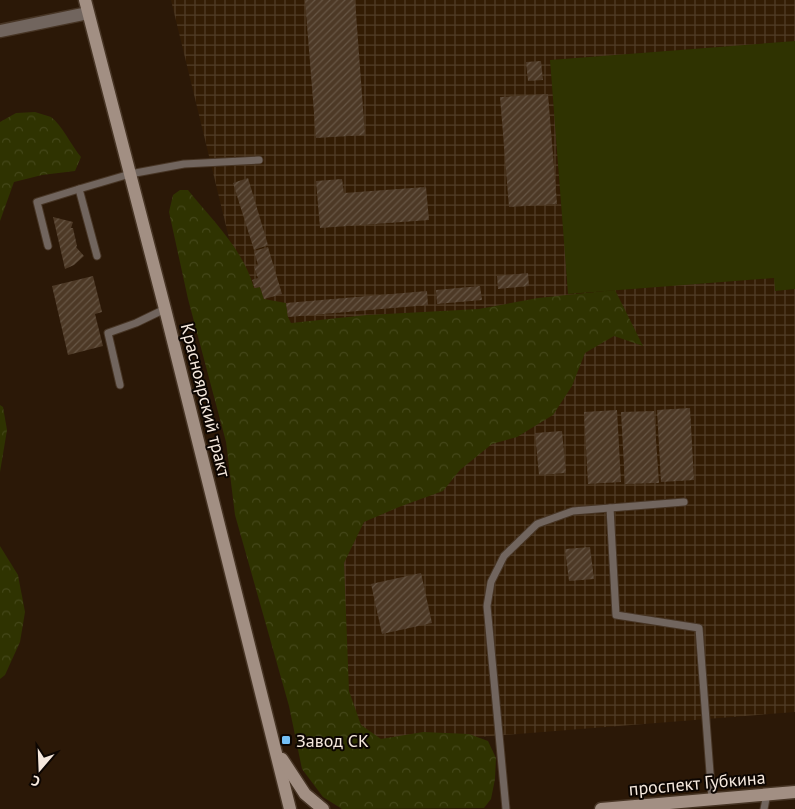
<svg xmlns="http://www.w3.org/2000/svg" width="795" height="809" font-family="'PT Sans',sans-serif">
	<defs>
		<pattern id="industrial-grid" width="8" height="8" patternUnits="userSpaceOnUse" patternTransform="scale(1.25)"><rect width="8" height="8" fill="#331c04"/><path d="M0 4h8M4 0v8" fill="none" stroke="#513d28"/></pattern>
		<pattern id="forest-crowns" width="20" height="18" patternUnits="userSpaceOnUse" patternTransform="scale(1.25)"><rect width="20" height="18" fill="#2f3301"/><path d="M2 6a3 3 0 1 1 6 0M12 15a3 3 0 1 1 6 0" fill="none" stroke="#444719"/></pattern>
		<pattern id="building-hatch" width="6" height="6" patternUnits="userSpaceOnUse" patternTransform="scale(1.25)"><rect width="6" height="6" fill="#4d3926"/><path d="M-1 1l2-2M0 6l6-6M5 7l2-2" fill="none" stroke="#675645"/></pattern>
	</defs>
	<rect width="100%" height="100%" fill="#2b1807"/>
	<!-- industrial -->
	<path fill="url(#industrial-grid)" d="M171,0h624v712l-442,35z"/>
	<!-- forest -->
	<g fill="url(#forest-crowns)">
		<path d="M35,112c5,2 11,3 16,5 11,8 20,28 30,40l-6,14 -33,4 -28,7 -14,39v-99l16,-9z"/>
		<path d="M180,190h8c25,31 55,59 66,98l6,-1 4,12 22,4 2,14 3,6 76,-8 112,-6 59,-11 77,-8 28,56 -29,-10 -29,17 -13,33 -19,29 -36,22 -25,7 -32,26 -17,21 -44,16 -35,15 -20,41 5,128 12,34 20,14 42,-7 46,2 19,7 8,17 -1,21 -4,20 -7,9 -142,1 -19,-12 -21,-28 -13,-63 -54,-191 -9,-73 -38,-143 -19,-87 4,-17z"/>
		<path d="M0,405l3,2 4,23 -7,42z"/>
		<path d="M0,546l18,29 7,37 -5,30 -15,33 -5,4z"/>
	</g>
	<!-- green -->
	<path fill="#2f3301" d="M795,41v248l-20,2 -1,-13 -206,16 -18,-234z"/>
	<!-- building -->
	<g fill="url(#building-hatch)">
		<path d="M305,0h50l10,135 -49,3z"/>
		<path d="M541,61l2,19 -15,1 -2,-19z"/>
		<path d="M548,94l9,110 -48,3 -9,-110z"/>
		<path d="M248,178l20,67 -14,5 -21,-67z"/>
		<path d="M342,179l2,14 82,-6 3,33 -109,8 -4,-47z"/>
		<path d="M53,217l20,5 -2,6h2l4,18 -1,1 8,9 -10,9 -9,4z"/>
		<path d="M268,247l14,47 -18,5 -4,-12 -5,1 -3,-8 6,-2 -4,-11 4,-2 -4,-14z"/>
		<path d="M528,273l1,13 -31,3 -1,-13z"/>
		<path d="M93,276l9,36 -7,2 8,32 -35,9 -16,-69z"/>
		<path d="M480,286l2,14 -45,4 -1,-14z"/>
		<path d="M427,291l1,14 -140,12 -2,-14z"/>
		<path d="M690,408l4,72 -33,2 -4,-72z"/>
		<path d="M617,410l4,72 -33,2 -4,-72z"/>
		<path d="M654,411l5,72 -34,1 -4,-72z"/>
		<path d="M562,431l4,42 -27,2 -4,-42z"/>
		<path d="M590,547l4,32 -25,2 -4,-32z"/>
		<path d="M421,573l11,50 -50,11 -11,-50z"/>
	</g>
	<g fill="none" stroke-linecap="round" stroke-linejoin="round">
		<!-- service casing -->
		<g stroke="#473525" stroke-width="9">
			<g id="service">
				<path d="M48,246l-11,-44 42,-13"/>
				<path d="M97,256l-18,-67 51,-15 54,-10 75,-4"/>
				<path d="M120,385l-12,-52 28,-10 29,-14"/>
				<path d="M610,508l6,107 83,13 13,171"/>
				<path d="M506,809l-19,-203 4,-24 13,-26 33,-32 36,-13 111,-9"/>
				<path d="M764,809l3,-15"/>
			</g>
		</g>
		<!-- minor casing -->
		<g stroke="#473525" stroke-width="15">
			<path id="minor" d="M0,31l88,-18"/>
		</g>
		<!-- secondary casing -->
		<g stroke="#473525" stroke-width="15">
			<g id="secondary">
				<path d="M85,0l80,309 125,500"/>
				<path d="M282,759l23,35 18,15"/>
				<path d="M601,809l194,-17"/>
			</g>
		</g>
		<!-- service -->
		<use href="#service" stroke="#71655e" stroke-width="7"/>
		<!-- minor -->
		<use href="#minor" stroke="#71655e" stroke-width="12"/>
		<!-- secondary -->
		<use href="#secondary" stroke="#a28f83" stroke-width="12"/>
	</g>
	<!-- markers -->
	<rect fill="#74c0f6" stroke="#0d0602" stroke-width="2" x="281" y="735" width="10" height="10" rx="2.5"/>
	<g text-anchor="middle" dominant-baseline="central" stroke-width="4" stroke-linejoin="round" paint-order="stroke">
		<!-- street labels -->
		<g font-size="18" fill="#f6e9de" stroke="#0d0602">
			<text transform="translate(206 400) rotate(76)">Красноярский тракт</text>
			<text transform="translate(697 783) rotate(-5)">проспект Губкина</text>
		</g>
		<!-- poi labels -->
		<g font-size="18" fill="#f6e9de" stroke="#0d0602" text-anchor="start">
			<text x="296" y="740">Завод СК</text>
		</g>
	</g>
	<!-- north arrow -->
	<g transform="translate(40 769) rotate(199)" stroke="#0d0602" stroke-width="4" paint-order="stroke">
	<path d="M0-4L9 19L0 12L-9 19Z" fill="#f6e9de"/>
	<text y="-8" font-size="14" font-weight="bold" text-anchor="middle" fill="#f6e9de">С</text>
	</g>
</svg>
